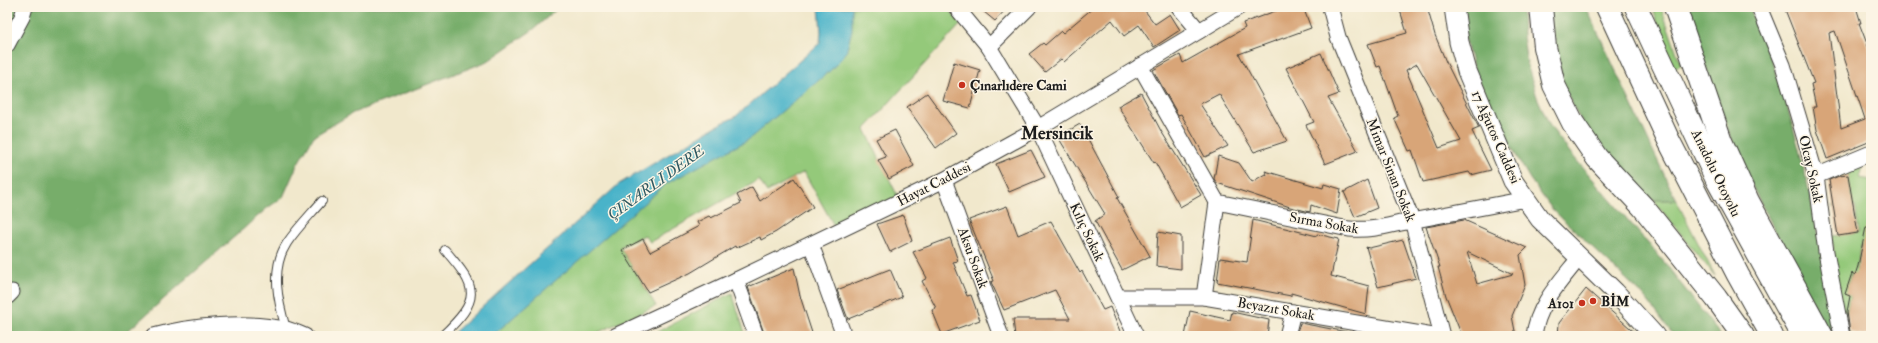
<svg xmlns="http://www.w3.org/2000/svg" width="1878" height="343" font-family="'IM FELL Double Pica',serif">
	<rect width="100%" height="100%" fill="#fcf5e5"/>
	<filter id="ink" filterUnits="userSpaceOnUse"><feTurbulence type="fractalNoise" baseFrequency=".025" numOctaves="2"/><feDisplacementMap in="SourceGraphic" scale="8" xChannelSelector="R" yChannelSelector="G"/><feConvolveMatrix kernelMatrix="1 2 1 2 8 2 1 2 1" color-interpolation-filters="sRGB"/></filter>
	<filter id="wash" filterUnits="userSpaceOnUse"><feTurbulence type="fractalNoise" baseFrequency=".012" numOctaves="4" result="noise"/><feDisplacementMap in="SourceGraphic" scale="16" xChannelSelector="R" yChannelSelector="G"/><feGaussianBlur stdDeviation="0.9" result="paint"/><feColorMatrix in="noise" values="0 0 0 0 0 0 0 0 0 0 0 0 0 0 0 0 0 1.4 0 .05"/><feComposite in="paint" operator="in"/></filter>
	<g filter="url(#wash)">
		<rect width="100%" height="100%" fill="#f1e8cc"/>
		<!-- green -->
		<g fill="#94c97a" stroke="#58724b">
			<path d="M832,7h115l14,17 -96,105 35,72 -63,30 -33,-59 -37,20 -8,-12 -109,62 -5,-7 -25,12 36,59 -66,30h-115l339,-272z"/>
			<path d="M1652,7h9l20,58 -7,3z"/>
			<path d="M1864,162l-4,16 11,2v22l-2,10 2,1v7h-3l-3,21 6,6 -9,-2 -6,24 15,3v8l-20,-6 -5,20 4,2 -7,34 -11,-94 27,-3 -4,-27 -22,2 -1,-3 21,-3 -5,-27 -19,2z"/>
			<path d="M1653,200h23l39,76z"/>
			<path d="M732,293l14,43h-97z"/>
		</g>
		<!-- forest -->
		<g fill="#77ad6a" stroke="#4a6443">
			<path d="M7,7h552l-25,22 -46,32 -135,52 -39,23 -16,27 -15,34 -17,12 -144,127h-115z"/>
			<path d="M1464,7h58l1,29 4,28 10,33 13,29 22,29 93,108 56,73h-47l-29,-39 -93,-88 -22,-30 -13,-22 -42,-83 -11,-40z"/>
			<path d="M1548,7h38l90,193h-23l-57,-51 -32,-60z"/>
			<path d="M1685,7h64c50,103 66,218 90,329h-9l-77,-148 -25,-58z"/>
		</g>
		<!-- water -->
		<path fill="#4ab3c9" stroke="#336872" d="M819,7h33v23l-6,23 -15,17 -83,70 -82,44 -174,152h-42l169,-152 99,-59 17,-8 85,-74 1,-11z"/>
		<g id="blocks">
			<!-- building -->
			<g fill="#d8a578" fill-rule="evenodd">
				<path d="M978,7h30l-13,14z"/>
				<path d="M1094,7h48l13,17 15,-10 10,16 -26,17 -15,-22 -15,11 -12,-16 -48,42 -3,-3 -16,13 -16,-18 14,-11 2,2 16,-14 2,2z"/>
				<path d="M1286,7h17l8,21 -72,26 48,87 -33,11 -35,-58 -19,10 28,42 -23,11 -24,-43 -3,1 -25,-45 27,-15 3,8 62,-35 -2,-5z"/>
				<path d="M1399,7h28l8,28 11,27 33,66 -7,3 19,39 -20,5 -2,-3 -46,10 -11,-32 -3,1 -15,-33 4,-2 -18,-50 -3,1 -9,-23 39,-11zM1417,64l44,77 -22,7 -33,-78z"/>
				<path d="M1784,7h72l5,16h-2l12,31v87l-44,18 -10,-29 -4,-23h3l-5,-23 3,-1zM1835,31l30,88 -24,9 -12,-95z"/>
				<path d="M1321,53l18,41 -11,4 30,53 -33,13 -19,-39 8,-3 -28,-54z"/>
				<path d="M954,62l26,8 -10,38 -27,-7z"/>
				<path d="M927,93l29,40 -20,15 -29,-41z"/>
				<path d="M1141,93l20,38 40,64 -21,12 -25,-45 -1,1 -36,-57z"/>
				<path d="M1080,124l39,73 -2,1 33,58 -28,14 -27,-49 10,-7 -47,-77z"/>
				<path d="M895,130l19,36 -25,13 -11,-19 8,-3 -10,-18z"/>
				<path d="M1031,150l14,27 -36,15 -13,-28z"/>
				<path d="M1218,156l21,7 13,19 13,-8 2,1 -2,-4 58,17 1,-4 17,5 -4,25 -26,-9 -1,7 -20,-5 -73,-24 -3,-4z"/>
				<path d="M1848,175l10,58 -20,3 -9,-56 10,-4z"/>
				<path d="M794,178l19,29 -37,25 -15,8 -1,-3 -24,11 -1,-2 -45,27 -42,19 -26,-42 21,-11 7,13 49,-26 -2,-4 12,-6 2,2 30,-15 -4,-8 15,-8 8,14z"/>
				<path d="M1367,180l10,28 -22,9 -11,-25z"/>
				<path d="M1007,206l11,29 33,-14 29,52 2,-2 21,39 7,-3 12,29h-107l-2,-17h57l-15,-29 -51,20 -13,-28 3,-1 -25,-61z"/>
				<path d="M903,215l9,26 -22,11 -13,-28z"/>
				<path d="M1253,220l64,16v-2l22,5 -8,37 38,10 -3,28 -75,-21v3l-74,-14 3,-24 27,4z"/>
				<path d="M1464,220l63,28 -7,7 5,30 -13,31 4,20h-54l-16,-40 -8,-29h2l-14,-40zM1467,252l46,22 -36,10z"/>
				<path d="M1866,227h5v98l-2,11 -19,-4 -3,-20 3,-16 -5,-2 7,-21 3,2 3,-9z"/>
				<path d="M1158,232l23,4v33l-25,-3z"/>
				<path d="M950,238l8,23 -5,1 14,34 4,-1 9,25 -38,14 -10,-24 4,-2 -14,-27 5,-3 -14,-26z"/>
				<path d="M1403,240l13,38 -38,9 -12,-40 3,1z"/>
				<path d="M794,268l6,28 13,40h-48l-17,-49z"/>
				<path d="M890,269l12,28 -54,22 -11,-29z"/>
				<path d="M1586,289l53,47h-81l1,-13z"/>
				<path d="M1190,311l40,9 2,-8 37,8 -2,16h-82z"/>
				<path d="M1300,323l47,9 -1,4h-50z"/>
			</g>
		</g>
	</g>
	<g filter="url(#ink)">
		<use href="#blocks" fill-opacity="0" stroke="#3c3b36" stroke-width="1"/>
		<g fill="none" stroke-linecap="round" stroke-linejoin="round">
			<!-- service casing -->
			<g stroke="#3c3b36" stroke-width="10">
				<g id="service">
					<path d="M286,329c-8,-28 -16,-60 1,-86 10,-15 24,-29 35,-42"/>
					<path d="M442,336c39,-37 37,-47 3,-86"/>
				</g>
			</g>
			<!-- minor casing -->
			<g stroke="#3c3b36" stroke-width="17">
				<g id="minor">
					<path d="M956,7l33,40 49,81 98,208"/>
					<path d="M1179,7l20,24"/>
					<path d="M1330,7l8,30 74,183 30,116"/>
					<path d="M1759,7l24,58 33,111 10,76 16,84"/>
					<path d="M7,45l15,-28 3,-10"/>
					<path d="M989,47l40,-40"/>
					<path d="M1140,66l77,136 -13,95"/>
					<path d="M1816,176l55,-23"/>
					<path d="M944,180l57,156"/>
					<path d="M1217,202l132,27c27,2 42,-5 67,-9 37,-7 73,-14 110,-21"/>
					<path d="M811,244l33,92"/>
					<path d="M736,280l20,56"/>
					<path d="M7,297l5,-5"/>
					<path d="M1118,297h86l229,39"/>
					<path d="M154,336c37,-11 93,-15 131,-7 7,1 14,5 20,7"/>
					<path d="M615,336l121,-56 208,-100 94,-52 201,-121"/>
					<path d="M1287,336l6,-24"/>
					<path d="M1534,336c3,-31 27,-55 45,-78"/>
				</g>
			</g>
			<!-- tertiary casing -->
			<g stroke="#3c3b36" stroke-width="21">
				<path id="tertiary" d="M1454,7l5,35 8,29 46,110 27,38 75,73 40,44"/>
			</g>
			<!-- motorway casing -->
			<g stroke="#3c3b36" stroke-width="24">
				<g id="motorway">
					<path d="M1541,7l4,40 9,38 19,38 24,35 46,49 73,91 27,38"/>
					<path d="M1607,7l62,134 69,134 34,61"/>
					<path d="M1636,7l81,173 86,156"/>
					<path d="M1675,7l46,134 27,60 74,135"/>
				</g>
			</g>
			<!-- service -->
			<use href="#service" stroke="#fff" stroke-width="8"/>
			<!-- minor -->
			<use href="#minor" stroke="#fff" stroke-width="15"/>
			<!-- tertiary -->
			<use href="#tertiary" stroke="#fff" stroke-width="19"/>
			<!-- motorway -->
			<use href="#motorway" stroke="#fff" stroke-width="22"/>
		</g>
	</g>
	<!-- markers -->
	<g fill="#c8321e" stroke="#fcf5e5" stroke-width="1.5">
		<circle cx="962" cy="85" r="4"/>
		<circle cx="1593" cy="301" r="4"/>
		<circle cx="1582" cy="303" r="4"/>
	</g>
	<g text-anchor="middle" dominant-baseline="central" stroke-width="3" stroke-linejoin="round" paint-order="stroke">
		<!-- poi labels -->
		<g font-size="14" font-weight="bold" fill="#1c1c1c" stroke="#fcf5e5" text-anchor="start">
			<text x="970" y="85">Çınarlıdere Cami</text>
			<text x="1601" y="301">BİM</text>
			<text x="1574" y="303" text-anchor="end">A101</text>
		</g>
		<!-- street labels -->
		<g font-size="14" fill="#1c1c1c" stroke="#fcf5e5">
			<text transform="translate(1496 137) rotate(66)">17 Ağutos Caddesi</text>
			<text transform="translate(1811 169) rotate(77)">Olcay Sokak</text>
			<text transform="translate(1391 170) rotate(68)">Mimar Sinan Sokak</text>
			<text transform="translate(1716 173) rotate(64)">Anadolu Otoyolu</text>
			<text transform="translate(934 184) rotate(-27)">Hayat Caddesi</text>
			<text transform="translate(1324 223) rotate(10)">Sırma Sokak</text>
			<text transform="translate(1087 232) rotate(65)">Kılıç Sokak</text>
			<text transform="translate(973 258) rotate(70)">Aksu Sokak</text>
			<text transform="translate(1276 309) rotate(10)">Beyazıt Sokak</text>
		</g>
		<!-- water labels -->
		<g font-size="15" font-style="italic" fill="#2e5861" stroke="#fcf5e5">
			<text transform="translate(656 183) rotate(-36)">ÇINARLI DERE</text>
		</g>
		<!-- district labels -->
		<g font-size="18" font-weight="bold" fill="#1c1c1c" stroke="#fcf5e5">
			<text x="1057" y="133">Mersincik</text>
		</g>
	</g>
	<!-- margin -->
	<rect width="1878" height="343" fill="none" stroke="#fcf5e5" stroke-width="24"/>
</svg>
